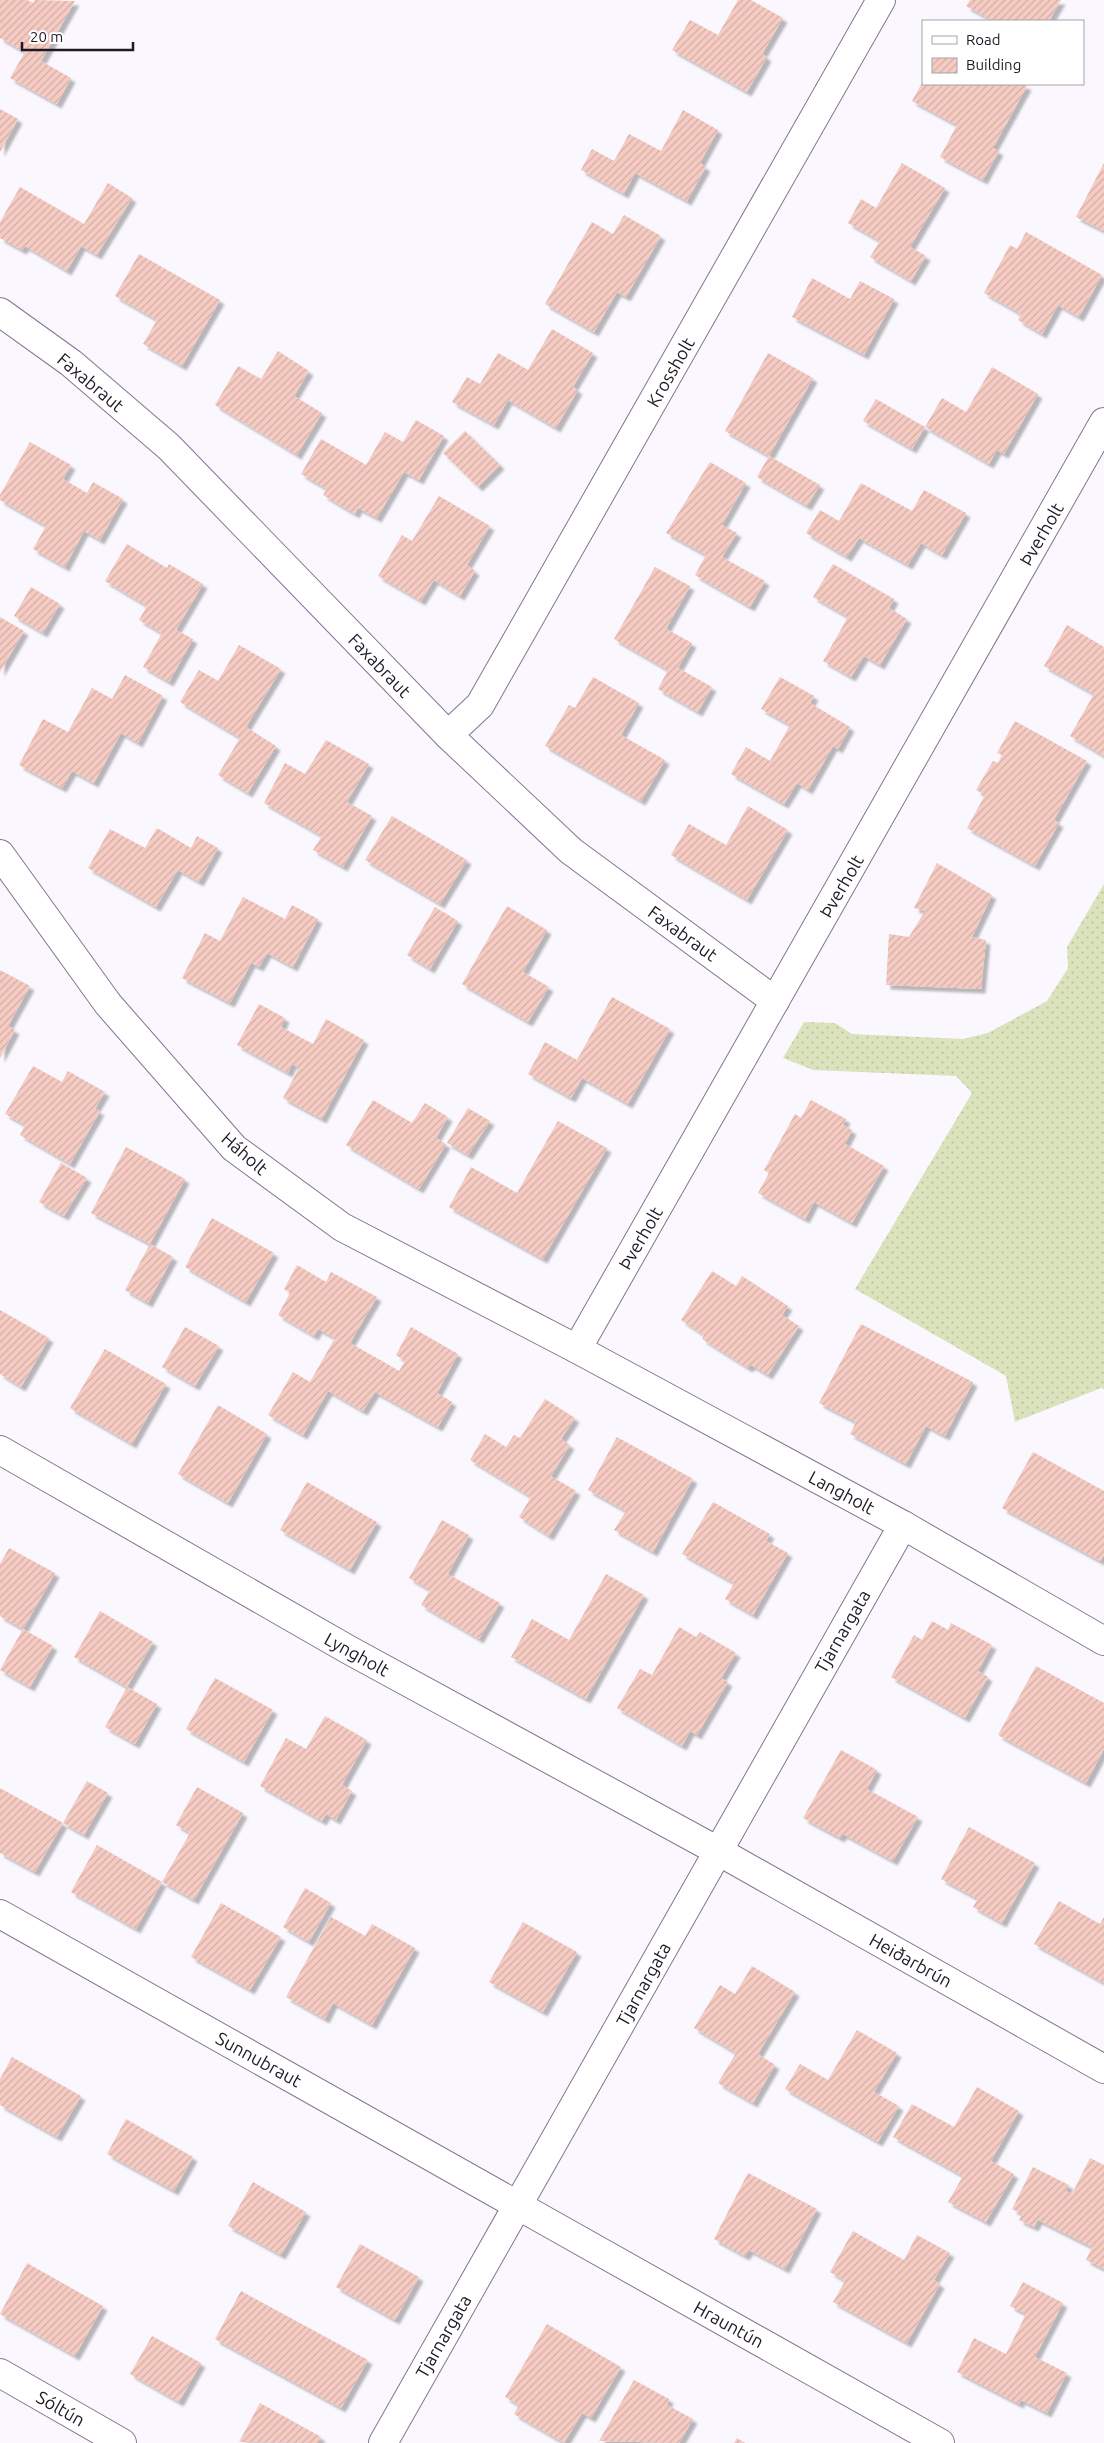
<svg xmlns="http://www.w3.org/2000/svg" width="1104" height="2443" font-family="Ubuntu,sans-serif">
	<defs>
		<pattern id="grass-dots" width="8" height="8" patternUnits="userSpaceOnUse" patternTransform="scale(1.25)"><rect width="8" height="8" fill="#dae3bc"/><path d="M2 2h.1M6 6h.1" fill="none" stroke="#bbc2a1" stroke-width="1.8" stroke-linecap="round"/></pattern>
		<pattern id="building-hatch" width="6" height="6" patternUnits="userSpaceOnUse" patternTransform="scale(1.25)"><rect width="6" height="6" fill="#f5cbc2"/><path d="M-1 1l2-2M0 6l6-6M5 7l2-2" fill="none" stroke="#d2aea7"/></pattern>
		<filter id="shadow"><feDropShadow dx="4.5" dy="4.5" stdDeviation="1" flood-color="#0004"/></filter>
	</defs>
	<rect width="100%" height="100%" fill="#fbf7fe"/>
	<!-- grass -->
	<path fill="url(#grass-dots)" d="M1104,884v505l-3,-1 -86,34 -9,-46 -151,-87 117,-196 -16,-17 -143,-6 -30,-12 21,-36 31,1 17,11 111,5 25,-6 59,-32 21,-33 -1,-21z"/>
	<!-- building -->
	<g fill="url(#building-hatch)" filter="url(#shadow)">
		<path d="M0,0h27l6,3 2,-3 40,1 -34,60 30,17 -14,26 -47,-26 15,-26 -25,-14z"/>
		<path d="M738,0h13l32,18 -21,36 5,3 -20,35 -75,-42 18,-30 28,15z"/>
		<path d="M970,0h91l-12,21h-56l-27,-15z"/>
		<path d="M923,81v3h100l4,2 -34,62 6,3 -16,29 -43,-23 17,-32 -45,-24z"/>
		<path d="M0,109l18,10 -18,33z"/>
		<path d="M683,110l35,20 -18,33 6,4 -19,34 -52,-28 -11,21 -43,-24 11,-21 22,12 15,-27 32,17z"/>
		<path d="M902,163l43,25 -35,59 16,9 -15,25 -41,-24 10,-16 -32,-18 13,-24 15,9z"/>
		<path d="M1104,163v68l-28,-14z"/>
		<path d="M108,183l24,15 -35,57 -16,-9 -14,25 -42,-25 -3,4 -22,-12v-16l20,-35 64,37z"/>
		<path d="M624,215l37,21 -35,61 -9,-5 -23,40 -49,-28 47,-82 21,12z"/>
		<path d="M1026,232l76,43 -23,42 -21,-12 -16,29 -24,-14 3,-6 -37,-21 26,-48 7,4z"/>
		<path d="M139,254l81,46 -38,66 -39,-22 14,-24 -42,-24z"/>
		<path d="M812,278l38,21 10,-18 34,18 -30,56 -72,-38z"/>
		<path d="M552,329l41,24 -20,34 5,3 -22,38 -48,-28 -14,25 -42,-23 15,-25 13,7 18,-31 30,17z"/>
		<path d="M278,351l31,20 -15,25 28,17 -25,42 -82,-50 23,-39 23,13z"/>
		<path d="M768,353l45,25 -44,78 -44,-25z"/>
		<path d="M992,367l46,27 -34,60 -7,-4 -8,14 -64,-37 17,-29 24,14z"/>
		<path d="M876,399l49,28 -13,22 -49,-28z"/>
		<path d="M416,420l28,16 -25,44 -15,-8 -27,46 -19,-10 -3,6 -32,-19 4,-6 -26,-15 20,-35 45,26 19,-33 18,10z"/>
		<path d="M465,431l35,34 -22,22 -35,-34z"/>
		<path d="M30,442l41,23 -8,14 24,14 6,-11 30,17 -23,41 -16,-9 -19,36 -32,-18 13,-23 -46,-26v-5z"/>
		<path d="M769,456l51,29 -13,21 -50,-29z"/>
		<path d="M710,462l36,21 -24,42 15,8 -15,24 43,24 -15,26 -55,-32 11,-20 -40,-22z"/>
		<path d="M861,483l51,28 12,-21 42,23 -24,42 -21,-12 -13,22 -49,-27 -12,19 -41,-24 14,-23 19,11z"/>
		<path d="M439,496l51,30 -23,39 8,6 -15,25 -26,-16 -13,21 -43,-25 24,-41 10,6z"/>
		<path d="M127,544l40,24 2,-4 34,20 -27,46 17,9 -24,43 -26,-15 19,-34 -23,-13 8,-14 -42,-25z"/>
		<path d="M833,564l61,35 -5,9 18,11 -27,46 -16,-9 -13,21 -28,-16 25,-44 -35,-20z"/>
		<path d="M655,567l35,19 -24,43 26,14 -14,25 34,19 -14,25 -40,-23 10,-19 -54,-31z"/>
		<path d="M31,587l29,17 -17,29 -29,-17z"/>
		<path d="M0,617l24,14 -24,41z"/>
		<path d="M1067,625l37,22v109l-34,-20 24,-42 -50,-28z"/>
		<path d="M239,645l42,24 -35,58 30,19 -28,47 -30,-18 22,-37 -60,-36 19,-32 19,11z"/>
		<path d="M125,675l38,21 -25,47 -17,-10 -27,50 -22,-12 -10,17 -43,-23 24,-46 25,13 24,-44 20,11z"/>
		<path d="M593,677l46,26 -18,32 44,25 -24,41 -96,-55 24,-41 6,3z"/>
		<path d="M780,677l34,19 -4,7 40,24 -12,22 -5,-3 -25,44 -11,-7 -13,21 -53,-30 15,-27 24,14 20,-36 -29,-16z"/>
		<path d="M1015,721l72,40 -33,59 5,3 -24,43 -68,-38 18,-33 -9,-5 17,-29 5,2 4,-8 -5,-2z"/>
		<path d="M326,740l43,24 -22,38 25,14 -29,51 -30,-17 9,-14 -58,-33 21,-40 20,11z"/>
		<path d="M748,806l40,24 -41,70 -76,-45 18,-31 37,21z"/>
		<path d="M392,816l75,44 -27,44 -75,-44z"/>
		<path d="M157,828l34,20 6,-12 21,12 -19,34 -21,-12 -22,37 -68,-39 22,-39 35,19z"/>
		<path d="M937,863l55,32 -20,42 14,3 -5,49 -95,-4 3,-51 20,3 16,-26 -11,-3z"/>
		<path d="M243,897l42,22 7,-14 26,14 -25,48 -26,-14 -8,14 -8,-4 -21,40 -48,-25 23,-45 15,8z"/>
		<path d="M507,906l40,24 -24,42 26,15 -21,35 -66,-38z"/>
		<path d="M435,907l23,14 -28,48 -23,-14z"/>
		<path d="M0,970l30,16 -22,40 7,4 -15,28z"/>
		<path d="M612,997l58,32 -42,75 -46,-26 -11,20 -43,-24 17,-32 32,18z"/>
		<path d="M259,1004l26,14 -4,9 32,17 13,-25 38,21 -42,79 -39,-21 16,-30 -7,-4 -4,9 -51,-28z"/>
		<path d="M33,1066l29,16 6,-11 37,21 -10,17 5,2 -30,53 -50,-29 5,-10 -20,-11z"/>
		<path d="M373,1100l39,23 13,-20 23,14 -12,21 10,6 -27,45 -73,-44z"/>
		<path d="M811,1100l35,19 -3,6 9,5 -7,14 39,22 -32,57 -38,-21 -9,17 -47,-26 11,-20 -5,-3 31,-56 6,4z"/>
		<path d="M468,1108l22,13 -22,34 -21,-12z"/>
		<path d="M558,1121l49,27 -64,111 -94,-52 22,-40 46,26z"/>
		<path d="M126,1147l59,32 -35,65 -59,-31z"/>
		<path d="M61,1163l26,15 -23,38 -25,-14z"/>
		<path d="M212,1218l62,35 -28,49 -61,-35z"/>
		<path d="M150,1244l23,13 -25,46 -23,-13z"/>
		<path d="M297,1265l29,17 5,-10 46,25 -27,46 39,22 10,6 6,-10 -9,-6 15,-28 47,27 -21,39 15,9 -14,25 -63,-35 -12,19 -35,-20 -25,44 -35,-20 25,-43 17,10 25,-44 -17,-9 -4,7 -36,-21 12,-22 -6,-4z"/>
		<path d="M712,1271l24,15 6,-10 46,30 -6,9 17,11 -31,49 -17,-10 -3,3 -46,-29 2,-4 -23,-15z"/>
		<path d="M0,1310l49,28 -28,49 -21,-13z"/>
		<path d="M861,1324l112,58 -28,54 -19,-10 -20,38 -56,-30 6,-12 -37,-19z"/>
		<path d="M185,1327l34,19 -24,40 -33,-19z"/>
		<path d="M105,1349l61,35 -34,60 -62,-36z"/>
		<path d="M545,1399l30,19 -14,21 9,6 -19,31 25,15 -27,45 -30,-19 12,-20 -61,-37 15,-26 21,13 8,-12 6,3z"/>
		<path d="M218,1405l49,29 -39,69 -50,-29z"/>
		<path d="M617,1437l76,42 -40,73 -39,-22 12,-19 -38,-21z"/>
		<path d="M1033,1452l71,39v64l-4,6 -98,-53z"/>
		<path d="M307,1482l70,40 -27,48 -70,-40z"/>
		<path d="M713,1502l57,32 -4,7 22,12 -35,62 -28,-16 9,-16 -52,-29z"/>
		<path d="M442,1520l27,15 -21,39 52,29 -21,36 -58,-34 9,-15 -21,-12z"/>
		<path d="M9,1548l46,25 -32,56 -23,-13v-52z"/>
		<path d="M606,1574l38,21 -58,104 -75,-42 21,-38 37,21z"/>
		<path d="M100,1611l53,31 -26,45 -53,-30z"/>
		<path d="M932,1621l16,9 3,-7 41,22 -14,26 10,6 -23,41 -74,-41 23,-42 8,5z"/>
		<path d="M679,1627l17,10 4,-5 36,21 -15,25 7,4 -31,53 -7,-4 -8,15 -65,-38 23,-39 12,6z"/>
		<path d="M23,1629l30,17 -23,41 -30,-17z"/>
		<path d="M1036,1666l68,37v46l-18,34 -88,-48z"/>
		<path d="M215,1678l58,32 -29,52 -58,-33z"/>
		<path d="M127,1687l30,17 -22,40 -30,-17z"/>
		<path d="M325,1716l42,24 -25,45 10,6 -16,29 -10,-6 -4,7 -62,-35 26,-48 20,11z"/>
		<path d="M841,1750l36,20 -10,19 51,28 -25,44 -50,-27 -3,4 -37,-20z"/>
		<path d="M87,1781l21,12 -24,42 -21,-12z"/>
		<path d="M197,1787l46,26 -49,87 -32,-18 28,-49 -14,-8z"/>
		<path d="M0,1788l63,35 -28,49 -35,-19z"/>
		<path d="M969,1827l66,36 -33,60 -29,-16 5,-8 -37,-20z"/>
		<path d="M97,1845l65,37 -26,47 -65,-37z"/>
		<path d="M305,1888l26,15 -22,39 -26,-15z"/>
		<path d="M1059,1901l41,23 4,-7v66l-70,-39z"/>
		<path d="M221,1903l60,34 -31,53 -59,-33z"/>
		<path d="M331,1917l34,19 7,-12 43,24 -43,77 -39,-22 -8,16 -39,-22z"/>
		<path d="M523,1922l54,30 -34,60 -54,-30z"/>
		<path d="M752,1966l43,26 -37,62 17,11 -22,38 -35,-20 18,-30 -42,-25 26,-43 15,9z"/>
		<path d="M857,2030l40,23 -23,39 25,14 -21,36 -93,-53 15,-25 28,16z"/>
		<path d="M12,2057l69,39 -24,41 -57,-32v-26z"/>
		<path d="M977,2087l42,24 -28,50 23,13 -28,48 -38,-20 15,-26 -70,-39 19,-33 42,23z"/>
		<path d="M126,2119l67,38 -19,34 -67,-37z"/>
		<path d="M1090,2158l14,7v104l-18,-9 6,-13 -54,-27 -4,7 -15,-7 3,-6 -10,-5 21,-42 36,18 -3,6 6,3z"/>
		<path d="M748,2173l69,36 -32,60 -36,-19 -4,6 -31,-17z"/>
		<path d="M253,2182l53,30 -25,43 -53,-29z"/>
		<path d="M853,2231l51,29 13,-25 33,18 -16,27 6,4 -33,59 -74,-41 12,-21 -15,-9z"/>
		<path d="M360,2244l59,33 -24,43 -59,-33z"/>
		<path d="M27,2263l76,43 -28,50 -75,-42z"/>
		<path d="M1023,2282l40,21 -28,54 32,16 -20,40 -26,-13 -2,4 -62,-32 17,-34 32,16 20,-40 -16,-8z"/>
		<path d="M241,2291l127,69 -27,48 -126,-69z"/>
		<path d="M547,2324l74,43 -30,51 -9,-5 -18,30 -50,-29 5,-9 -14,-8z"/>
		<path d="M152,2336l49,27 -22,39 -49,-28z"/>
		<path d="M634,2380l35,19 -2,6 26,14 -14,24 -80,-2z"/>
		<path d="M260,2403l61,34 -4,6 -78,-1z"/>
		<path d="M737,2438l8,5h-11z"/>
	</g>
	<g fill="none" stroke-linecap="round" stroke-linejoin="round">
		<!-- minor casing -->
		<g stroke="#857492" stroke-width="30">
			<g id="minor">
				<path d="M0,312l71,51 98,84 279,288 123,116 204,150"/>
				<path d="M448,735l32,-30 401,-705"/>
				<path d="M0,854l108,150 126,144 108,79 235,122 326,176 201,116"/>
				<path d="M577,1349l527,-927"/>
				<path d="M0,1450l349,200 369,201 386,218"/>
				<path d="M0,1914l940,529"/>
				<path d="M0,2373l122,70"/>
				<path d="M383,2443l520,-918"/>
			</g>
		</g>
		<!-- minor -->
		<use href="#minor" stroke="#fff" stroke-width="28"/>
	</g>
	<g text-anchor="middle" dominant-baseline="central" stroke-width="5" stroke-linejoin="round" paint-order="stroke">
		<!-- street labels -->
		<g font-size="18" fill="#201925" stroke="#fff">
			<text transform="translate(670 372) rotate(-60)">Krossholt</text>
			<text transform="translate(91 382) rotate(40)">Faxabraut</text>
			<text transform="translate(1041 534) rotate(-60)">Þverholt</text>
			<text transform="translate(380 665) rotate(46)">Faxabraut</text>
			<text transform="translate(841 886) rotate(-60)">Þverholt</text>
			<text transform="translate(683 933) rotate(36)">Faxabraut</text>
			<text transform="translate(245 1153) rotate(41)">Háholt</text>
			<text transform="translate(640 1238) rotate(-60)">Þverholt</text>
			<text transform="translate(842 1492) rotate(28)">Langholt</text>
			<text transform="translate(842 1631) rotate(-60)">Tjarnargata</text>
			<text transform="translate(357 1654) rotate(29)">Lyngholt</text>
			<text transform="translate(911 1960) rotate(29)">Heiðarbrún</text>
			<text transform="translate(643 1984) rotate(-61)">Tjarnargata</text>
			<text transform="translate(259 2059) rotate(29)">Sunnubraut</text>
			<text transform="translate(729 2324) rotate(29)">Hrauntún</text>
			<text transform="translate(443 2336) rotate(-60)">Tjarnargata</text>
			<text transform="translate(61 2408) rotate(30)">Sóltún</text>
		</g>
	</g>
	<!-- legend -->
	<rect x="922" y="20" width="162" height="65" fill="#ffffff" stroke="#a6a3a8"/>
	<rect x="932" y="36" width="25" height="8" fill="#ffffff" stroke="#a6a3a8"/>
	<text x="966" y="45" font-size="15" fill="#201925">Road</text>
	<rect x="932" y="58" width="25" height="15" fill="url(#building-hatch)" stroke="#a6a3a8"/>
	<text x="966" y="70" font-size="15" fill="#201925">Building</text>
	<!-- scale -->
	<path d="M22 42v8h111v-8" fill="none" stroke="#201925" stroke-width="2.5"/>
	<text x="30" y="42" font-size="15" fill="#201925" stroke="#ffffff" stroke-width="4" paint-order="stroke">20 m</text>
</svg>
